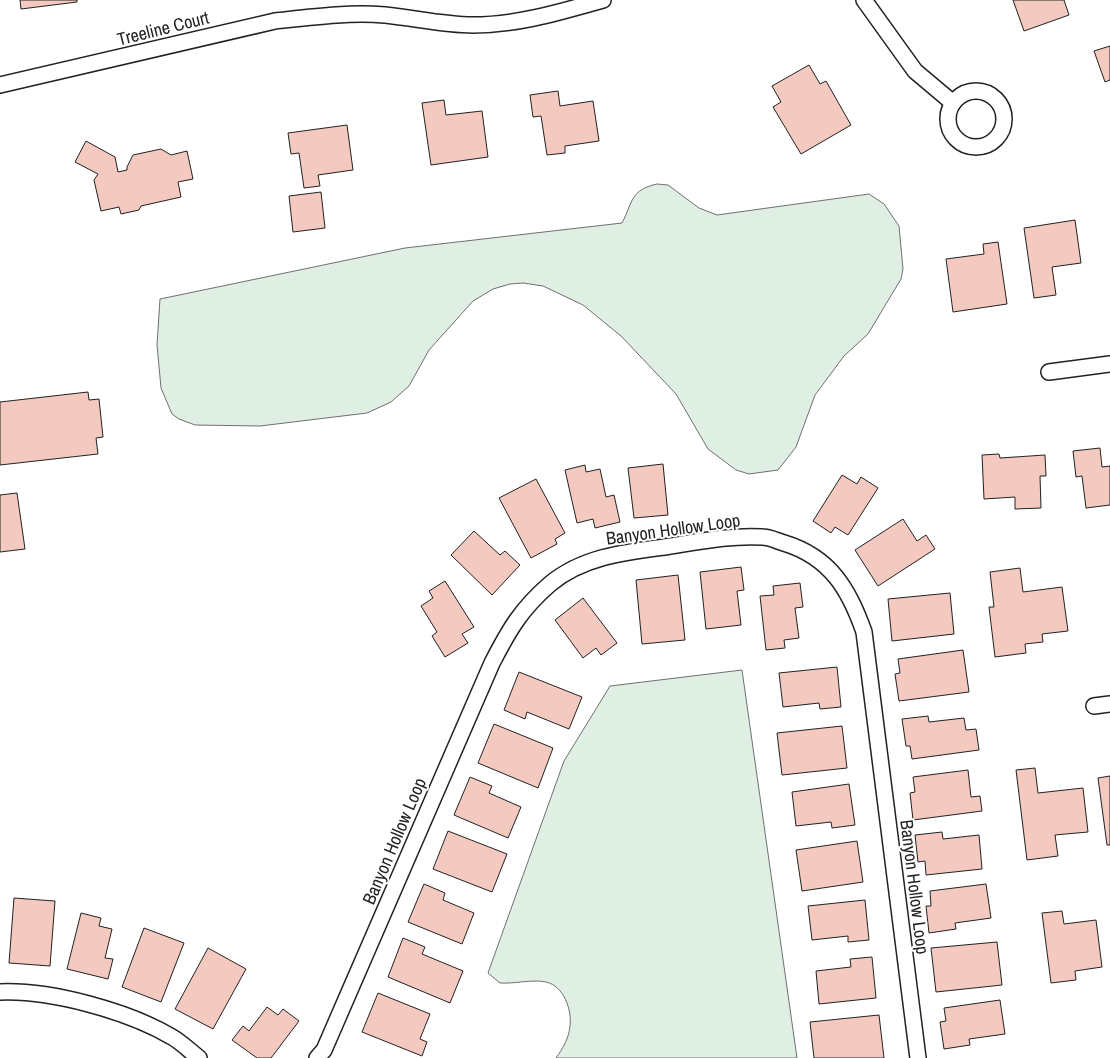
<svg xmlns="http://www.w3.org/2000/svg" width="1110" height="1058" font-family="'Archivo Narrow',sans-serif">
	<rect width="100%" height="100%" fill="#fff"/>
	<!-- green -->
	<g fill="#e0efe3" stroke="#6f6f6f">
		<path d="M657,184l11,1 31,23 18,7 152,-21 15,10 15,22 4,43 -2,10 -33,55 -24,22 -29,39 -19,52 -18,23 -29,4 -13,-4 -28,-21 -32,-55 -55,-58 -38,-31 -40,-19 -20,-3 -13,1 -17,5 -20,12 -44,49 -20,36 -18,16 -24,11 -107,13 -65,-1 -16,-6 -7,-5 -11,-26 -4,-43 3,-46 245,-51 217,-25c11,-21 8,-33 35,-39z"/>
		<path d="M742,670l55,388h-241c7,-10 13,-20 14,-32 2,-16 -6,-40 -24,-44 -14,-3 -31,2 -46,1l-12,-10 76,-212 46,-75z"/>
	</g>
	<!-- building -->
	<g fill="#f3c9c0" stroke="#222">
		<path d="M20,0h57v2l-56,7z"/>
		<path d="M1013,0h51l5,15 -45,16z"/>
		<path d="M1110,46v34l-5,2 -11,-31z"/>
		<path d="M809,65l11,19 6,-3 25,44 -50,29 -28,-47 8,-5 -9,-16z"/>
		<path d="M558,91l2,15 33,-5 6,40 -34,5v7l-18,2 -6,-39 -8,1 -3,-22z"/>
		<path d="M444,100l2,15 36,-4 6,46 -57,8 -9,-62z"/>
		<path d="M347,125l6,45 -35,5 2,11 -16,2 -5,-35 -8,1 -3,-21z"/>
		<path d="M86,141l29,16 3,15 9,-2v-3l6,-12 28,-6 10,6 16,-4 6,28 -15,3 3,15 -40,9 -2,4 -18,4 -2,-7 -18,4 -7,-31 4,-6 -23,-12z"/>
		<path d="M321,192l4,36 -32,4 -4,-36z"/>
		<path d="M1075,220l6,43 -29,4 4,28 -22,3 -10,-70z"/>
		<path d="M998,242l9,62 -54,8 -7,-53 38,-5 -1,-10z"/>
		<path d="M88,392l1,8 10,-1 4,38 -7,1 2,16 -98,11v-63z"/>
		<path d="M1100,448l2,19 8,-1v39l-24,3 -4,-32 -6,1 -3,-26z"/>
		<path d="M999,454l1,4 45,-3 1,21h-6l1,32 -26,1v-12l-31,2 -2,-44z"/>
		<path d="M663,464l5,51 -34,3 -6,-50z"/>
		<path d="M585,465l1,7 14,-3 6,28 8,-2 6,27 -25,6 -2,-9 -16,4 -12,-53z"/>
		<path d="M842,475l15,9 4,-7 17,11 -30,47 -13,-8 -4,6 -18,-12z"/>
		<path d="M536,479l29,54 -10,6 2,5 -26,14 -32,-60z"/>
		<path d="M17,493l8,56 -25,3v-57z"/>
		<path d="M903,519l14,22 9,-6 9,14 -57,37 -23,-36z"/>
		<path d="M474,531l26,24 5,-4 15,14 -28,30 -41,-40z"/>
		<path d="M741,567l3,23 -7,1 4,34 -35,4 -6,-57z"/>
		<path d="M1020,568l3,24 39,-5 6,44 -26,3 1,8 -18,2 1,9 -31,4 -6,-50h5l-4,-35z"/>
		<path d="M678,575l7,65 -43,4 -6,-64z"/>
		<path d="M445,581l29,46 -12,7 6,9 -23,14 -13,-21 5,-4 -16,-26 12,-8 -4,-7z"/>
		<path d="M800,583l3,24 -8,1 4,30 -15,2 1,8 -19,2 -6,-54 14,-1 -1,-9z"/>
		<path d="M950,593l4,41 -62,7 -4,-42z"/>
		<path d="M583,598l34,45 -16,12 -5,-7 -13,10 -28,-38z"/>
		<path d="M963,650l6,42 -70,9 -4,-27 5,-1 -2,-14z"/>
		<path d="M837,667l4,40 -21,2 -1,-6 -36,4 -4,-34z"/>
		<path d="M519,672l63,25 -13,32 -42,-17 -2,7 -21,-9z"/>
		<path d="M928,716l1,6 35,-4 2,12 10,-1 3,21 -67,9 -2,-13h-4l-4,-27z"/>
		<path d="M494,724l59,24 -15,40 -60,-25z"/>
		<path d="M842,726l5,42 -65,7 -5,-42z"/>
		<path d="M1035,768l3,25 45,-5 5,44 -33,3 3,21 -31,4 -11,-90z"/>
		<path d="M968,770l3,27 9,-1 2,15 -69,9 -3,-27 5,-1 -2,-15z"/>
		<path d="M1110,776v69h-3l-9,-67z"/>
		<path d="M470,777l22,9 -3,7 32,14 -13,31 -54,-23z"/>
		<path d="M849,784l6,41 -23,3 -1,-6 -35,4 -4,-34z"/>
		<path d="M448,831l59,23 -15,38 -59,-23z"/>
		<path d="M942,832l1,7 36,-4 3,34 -56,6 -1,-14 -7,1 -3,-27z"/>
		<path d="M857,841l6,41 -61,9 -6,-41z"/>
		<path d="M424,884l21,9 -2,7 31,13 -12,31 -54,-22z"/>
		<path d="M986,884l5,34 -36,5 1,6 -27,4 -3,-27h5l-1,-15z"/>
		<path d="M14,898l41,3 -5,65 -41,-3z"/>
		<path d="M865,900l4,40 -21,2v-6l-36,4 -4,-34z"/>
		<path d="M1062,911l2,13 32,-4 6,47 -27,4 1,9 -25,3 -9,-70z"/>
		<path d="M81,913l20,5 -2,8 13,3 -7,29 8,1 -5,20 -41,-10z"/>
		<path d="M144,928l40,15 -23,59 -39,-15z"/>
		<path d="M403,938l22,9 -3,7 41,17 -13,32 -62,-26z"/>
		<path d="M997,942l5,43 -66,7 -5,-44z"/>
		<path d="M208,948l38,21 -33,60 -38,-20z"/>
		<path d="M872,957l4,41 -57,6 -3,-33 35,-4 -1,-8z"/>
		<path d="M378,993l52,21 -10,25 7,3 -5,14 -60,-24z"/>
		<path d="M1000,1000l5,34 -36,5 1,6 -26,4 -4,-27 6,-1 -2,-13z"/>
		<path d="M267,1007l11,8 5,-6 16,12 -28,37h-14l-25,-18 11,-14 6,5z"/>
		<path d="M879,1015l5,43h-70l-4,-36z"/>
	</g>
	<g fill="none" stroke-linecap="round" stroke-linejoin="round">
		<!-- street casing -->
		<g stroke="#222" stroke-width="18">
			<g id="street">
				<path d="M864,0l51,71 38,32"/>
				<path d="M0,85l275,-64c37,-4 74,-9 110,-6 30,3 58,10 88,10 45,0 87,-13 130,-25"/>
				<circle cx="976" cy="119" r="28"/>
				<path d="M1049,372l61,-8"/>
				<path d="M1094,706l16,-2"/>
				<path d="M0,992c51,-2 128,19 172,45 9,5 18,14 27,21"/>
				<path d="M317,1058l7,-8 168,-387c17,-33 29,-54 58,-79 32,-27 75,-32 114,-37 33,-5 66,-12 98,-10 8,0 15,4 22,6 46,14 65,46 80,89l54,426"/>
			</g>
		</g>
		<!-- street -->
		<use href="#street" stroke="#fff" stroke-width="15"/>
	</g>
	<g text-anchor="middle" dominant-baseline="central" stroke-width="4" stroke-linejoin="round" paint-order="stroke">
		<!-- street labels -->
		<g font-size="18" fill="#222" stroke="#fff">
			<text transform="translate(163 28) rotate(-14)">Treeline Court</text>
			<text transform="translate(673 529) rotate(-8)">Banyon Hollow Loop</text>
			<text transform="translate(394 841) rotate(-67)">Banyon Hollow Loop</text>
			<text transform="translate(915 887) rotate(83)">Banyon Hollow Loop</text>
		</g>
	</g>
</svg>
